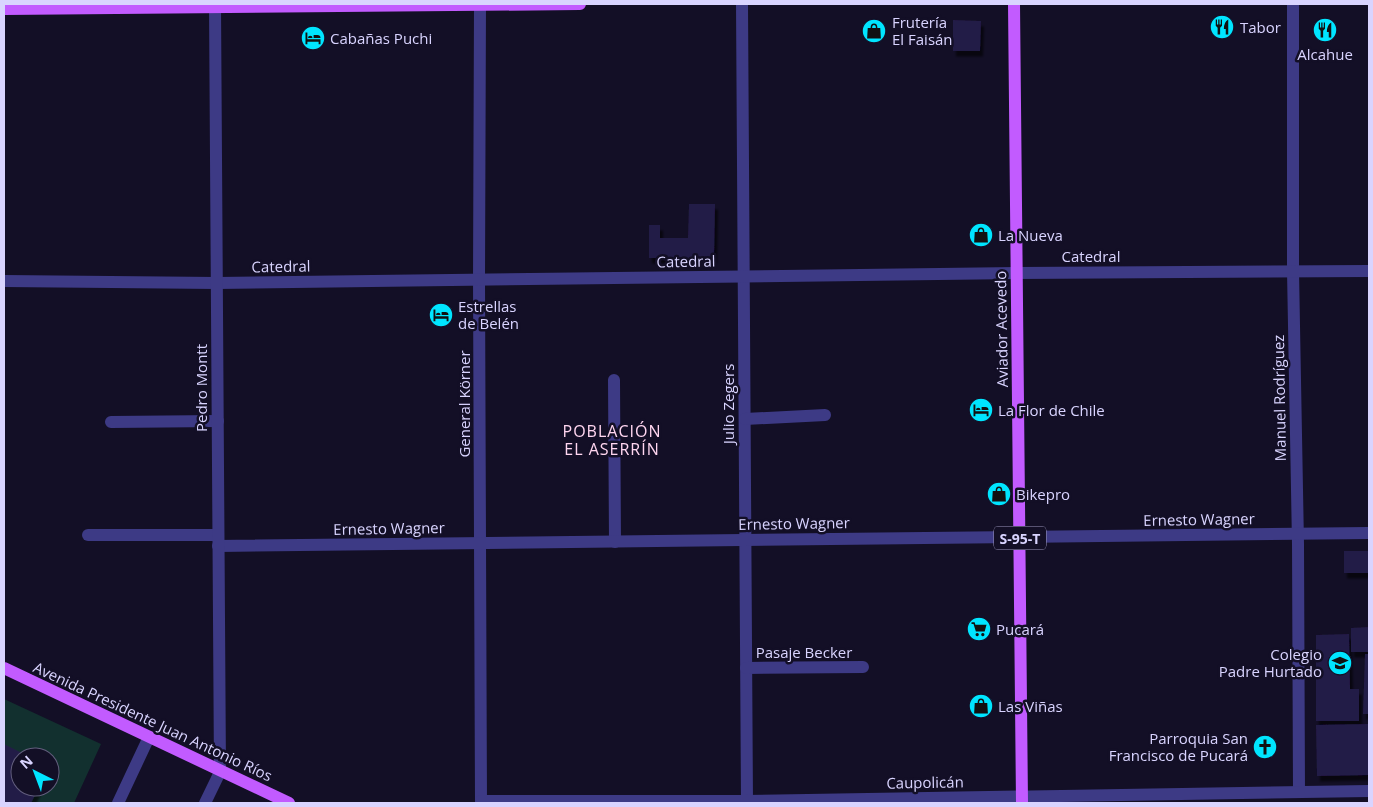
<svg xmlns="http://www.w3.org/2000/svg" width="1373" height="807" font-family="'Open Sans',sans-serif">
	<defs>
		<filter id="shadow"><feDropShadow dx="3" dy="5.5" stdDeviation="1" flood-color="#0009"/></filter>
	</defs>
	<rect width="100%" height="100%" fill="#130f26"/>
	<!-- green -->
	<path fill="#12302f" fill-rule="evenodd" d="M4,699l97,45 -27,59h-70zM20,757h30v30h-30z"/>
	<!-- building -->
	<g fill="#241b47" filter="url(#shadow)">
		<path d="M953,20l28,1 -1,30h-27z"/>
		<path d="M689,204h26l-1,54h-65v-33h11v13h28z"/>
		<rect x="1344" y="551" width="25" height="22"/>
		<path d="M1369,627v25h-18v-24z"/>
		<path d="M1349,634l1,55h9v32h-43v-86z"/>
		<path d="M1365,654h4v60h-6z"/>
		<path d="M1369,724v51l-52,1 -1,-51z"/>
		<path d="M4,744l26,13h-10v30h19l-8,16h-27z"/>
	</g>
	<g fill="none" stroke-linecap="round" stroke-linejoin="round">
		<!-- minor -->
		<g stroke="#3d3a85" stroke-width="12">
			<path d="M480,4l-1,276 2,523"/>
			<path d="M742,4l5,799"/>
			<path d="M1293,4v267l5,273 1,248"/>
			<path d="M4,281l213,2 800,-10 352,-2"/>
			<path d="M614,380l1,162"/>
			<path d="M745,419l80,-4"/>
			<path d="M111,422l107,-1"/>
			<path d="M88,535h130"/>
			<path d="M218,546l1151,-13"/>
			<path d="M746,668l117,-1"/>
			<path d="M481,801h262l626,-10"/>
			<path d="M118,803l31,-66"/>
			<path d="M205,803l15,-31 -5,-768"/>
		</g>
		<!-- major -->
		<g stroke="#c25bff" stroke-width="12">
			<path d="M1014,4l8,799"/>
			<path d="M4,9l576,-5"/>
			<path d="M4,668l285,135"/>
		</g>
	</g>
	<!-- icons -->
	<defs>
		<g id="restaurant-disc" transform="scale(1.25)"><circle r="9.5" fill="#00e5ff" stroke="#130f26"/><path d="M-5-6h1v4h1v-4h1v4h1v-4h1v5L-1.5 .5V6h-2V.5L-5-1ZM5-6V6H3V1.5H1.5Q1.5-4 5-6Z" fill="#111"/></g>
		<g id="shop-disc" transform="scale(1.25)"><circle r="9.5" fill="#00e5ff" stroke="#130f26"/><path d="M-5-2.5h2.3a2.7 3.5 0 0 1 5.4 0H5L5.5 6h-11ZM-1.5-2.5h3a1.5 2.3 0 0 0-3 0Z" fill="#111"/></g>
		<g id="hotel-disc" transform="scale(1.25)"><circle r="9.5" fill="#00e5ff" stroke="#130f26"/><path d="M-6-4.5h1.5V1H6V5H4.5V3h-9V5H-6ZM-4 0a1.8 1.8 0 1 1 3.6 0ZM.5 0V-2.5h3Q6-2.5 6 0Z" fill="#111"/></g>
		<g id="supermarket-disc" transform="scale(1.25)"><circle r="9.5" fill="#00e5ff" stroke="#130f26"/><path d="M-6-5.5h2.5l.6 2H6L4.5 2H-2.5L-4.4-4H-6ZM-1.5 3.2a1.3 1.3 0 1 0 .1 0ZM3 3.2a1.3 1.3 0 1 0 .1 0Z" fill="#111"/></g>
		<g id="school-disc" transform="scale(1.25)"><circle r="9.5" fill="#00e5ff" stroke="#130f26"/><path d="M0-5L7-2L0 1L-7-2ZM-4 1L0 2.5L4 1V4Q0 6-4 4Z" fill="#111"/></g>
		<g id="church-disc" transform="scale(1.25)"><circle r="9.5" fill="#00e5ff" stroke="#130f26"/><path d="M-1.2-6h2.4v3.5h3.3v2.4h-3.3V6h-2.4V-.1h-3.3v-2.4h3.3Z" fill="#111"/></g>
	</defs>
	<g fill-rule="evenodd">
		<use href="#restaurant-disc" x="1222" y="27"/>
		<use href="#restaurant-disc" x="1325" y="30"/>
		<use href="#shop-disc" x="874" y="31"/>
		<use href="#hotel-disc" x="313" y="38"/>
		<use href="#shop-disc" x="981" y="235"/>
		<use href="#hotel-disc" x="441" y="315"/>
		<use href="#hotel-disc" x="981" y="410"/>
		<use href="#shop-disc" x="999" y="494"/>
		<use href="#supermarket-disc" x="979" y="629"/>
		<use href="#school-disc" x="1340" y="663"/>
		<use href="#shop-disc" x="981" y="706"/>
		<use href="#church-disc" x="1265" y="747"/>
	</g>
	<g text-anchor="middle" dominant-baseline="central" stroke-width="5" stroke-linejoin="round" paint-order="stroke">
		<!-- shield labels -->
		<rect fill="#130f26" stroke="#9e99be" stroke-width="1" x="994" y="526.5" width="52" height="23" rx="4"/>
		<g font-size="14" font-weight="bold" fill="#d9d4ff">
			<text x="1020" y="538">S-95-T</text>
		</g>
		<!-- poi labels -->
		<g font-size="15" fill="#d9d4ff" stroke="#130f26" text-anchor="start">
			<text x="892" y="22">Frutería<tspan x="892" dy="17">El Faisán</tspan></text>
			<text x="1240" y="27">Tabor</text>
			<text x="330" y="38">Cabañas Puchi</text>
			<text x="1325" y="54" text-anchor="middle">Alcahue</text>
			<text x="998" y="235">La Nueva</text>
			<text x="458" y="306">Estrellas<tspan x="458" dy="17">de Belén</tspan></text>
			<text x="998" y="410">La Flor de Chile</text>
			<text x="1016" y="494">Bikepro</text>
			<text x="996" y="629">Pucará</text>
			<text x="1322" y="654" text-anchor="end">Colegio<tspan x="1322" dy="17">Padre Hurtado</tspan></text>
			<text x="998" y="706">Las Viñas</text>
			<text x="1248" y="738" text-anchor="end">Parroquia San<tspan x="1248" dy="17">Francisco de Pucará</tspan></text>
		</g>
		<!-- street labels -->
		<g font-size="15" fill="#d9d4ff" stroke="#130f26">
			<text x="1091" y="256">Catedral</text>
			<text transform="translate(686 261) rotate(-1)">Catedral</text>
			<text transform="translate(281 266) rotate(-1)">Catedral</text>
			<text transform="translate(1001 329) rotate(-91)">Aviador Acevedo</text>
			<text transform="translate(201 388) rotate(-90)">Pedro Montt</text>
			<text transform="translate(1279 398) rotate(-91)">Manuel Rodríguez</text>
			<text transform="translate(464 404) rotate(-90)">General Körner</text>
			<text transform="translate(728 404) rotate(-90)">Julio Zegers</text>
			<text transform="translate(1199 519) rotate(-1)">Ernesto Wagner</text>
			<text transform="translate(794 523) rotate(-1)">Ernesto Wagner</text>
			<text transform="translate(389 528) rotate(-1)">Ernesto Wagner</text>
			<text x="804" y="652">Pasaje Becker</text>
			<text transform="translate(153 721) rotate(25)">Avenida Presidente Juan Antonio Ríos</text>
			<text transform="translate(925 782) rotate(-1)">Caupolicán</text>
		</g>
		<!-- neighbourhood labels -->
		<g font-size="16" letter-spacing="1" fill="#ffd6f0" stroke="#130f26">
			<text x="612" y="431">POBLACIÓN<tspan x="612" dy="18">EL ASERRÍN</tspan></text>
		</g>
	</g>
	<!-- border -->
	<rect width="1373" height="807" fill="none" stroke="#d9d4ff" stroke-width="10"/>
	<!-- north arrow -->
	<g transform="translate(35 772) rotate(318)"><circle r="24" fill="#130f26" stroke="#625e7d"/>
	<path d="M0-4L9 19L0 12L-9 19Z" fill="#00e5ff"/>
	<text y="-8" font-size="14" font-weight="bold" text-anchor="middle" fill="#d9d4ff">N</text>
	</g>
</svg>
